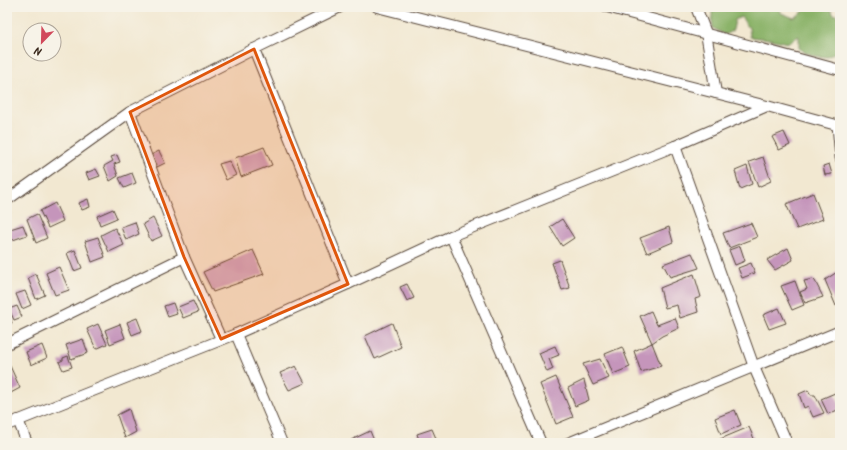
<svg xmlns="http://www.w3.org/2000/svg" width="847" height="450" font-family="Kalam,sans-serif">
	<rect width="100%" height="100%" fill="#f7f3e8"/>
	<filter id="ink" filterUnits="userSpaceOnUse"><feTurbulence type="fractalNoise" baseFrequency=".025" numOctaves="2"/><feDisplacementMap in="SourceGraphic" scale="8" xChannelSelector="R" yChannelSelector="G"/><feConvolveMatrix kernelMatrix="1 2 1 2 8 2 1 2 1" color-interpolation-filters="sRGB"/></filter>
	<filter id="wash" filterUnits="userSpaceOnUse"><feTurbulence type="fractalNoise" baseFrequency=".012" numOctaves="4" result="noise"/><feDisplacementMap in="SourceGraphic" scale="16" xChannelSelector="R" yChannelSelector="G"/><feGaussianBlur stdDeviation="0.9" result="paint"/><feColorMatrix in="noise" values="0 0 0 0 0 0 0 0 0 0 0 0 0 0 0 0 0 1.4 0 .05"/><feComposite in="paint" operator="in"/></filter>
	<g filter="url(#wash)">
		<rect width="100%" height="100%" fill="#f2e8d1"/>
		<!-- forest -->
		<path fill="#8bb369" stroke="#636e44" d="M712,7h68l1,6 13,5 13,-9 -1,-2h23l2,1 2,6 7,2v33l-12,8 -14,-1 -15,-7v-13l-12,7 -17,-4 -20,-2 -1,-9 -8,-11 -6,3 -2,10 -8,5 -12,-7 -1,-10z"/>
		<g id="blocks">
			<!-- building -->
			<g fill="#c595bb">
				<path d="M784,132l6,13 -11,5 -7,-13z"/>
				<path d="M264,147l8,18 -31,12 -6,-19z"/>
				<path d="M159,151l6,12 -8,4 -6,-12z"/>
				<path d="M117,155l3,7 -6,2 4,12 -8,5 -6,-15 9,-5 -2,-4z"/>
				<path d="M763,157l8,24 -13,6 -9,-25z"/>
				<path d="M229,161l7,14 -10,5 -7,-16z"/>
				<path d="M829,164l3,10 -7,1 -2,-9z"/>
				<path d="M747,166l5,18 -12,5 -5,-18z"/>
				<path d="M96,169l4,7 -11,4 -3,-7z"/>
				<path d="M132,173l4,10 -12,5 -5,-10z"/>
				<path d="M813,193l10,26 -26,10 -11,-25z"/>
				<path d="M88,199l2,8 -8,3 -3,-7z"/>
				<path d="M55,203l8,18 -15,7 -8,-17z"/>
				<path d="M113,209l4,9 -17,7 -3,-9z"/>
				<path d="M37,214l10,24 -11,5 -9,-24z"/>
				<path d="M153,218l9,18 -11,5 -8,-17z"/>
				<path d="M562,219l12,19 -12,8 -12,-19z"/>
				<path d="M135,222l4,12 -13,6 -5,-13z"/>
				<path d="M751,223l6,14 -28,11 -6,-15z"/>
				<path d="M23,225l4,10 -17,6 -3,-11z"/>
				<path d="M669,227l4,15 -26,11 -7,-15z"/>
				<path d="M115,228l9,17 -15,7 -8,-17z"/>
				<path d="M98,237l7,20 -13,5 -7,-21z"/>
				<path d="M740,246l5,15 -10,4 -6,-15z"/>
				<path d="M788,248l5,12 -18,10 -8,-10z"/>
				<path d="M75,250l7,18 -8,3 -7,-18z"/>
				<path d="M253,250l11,24 -51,18 -10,-20z"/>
				<path d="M692,253l7,15 -29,9 -7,-13z"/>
				<path d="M560,260l10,28 -8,2 -10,-27z"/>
				<path d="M751,263l4,10 -13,5 -4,-10z"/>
				<path d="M59,267l10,23 -14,5 -9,-22z"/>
				<path d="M837,272l3,6v27l-4,1 -11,-26z"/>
				<path d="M36,274l9,21 -9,4 -8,-21z"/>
				<path d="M694,274l7,23 -6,2 3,13 -18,6 -3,-13 -12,3 -5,-20z"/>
				<path d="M813,279l2,2 8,16 -18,6 -5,-11 7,-3 -3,-8z"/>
				<path d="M795,281l9,24 -12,5 -11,-24z"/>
				<path d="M407,284l7,14 -7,3 -7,-14z"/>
				<path d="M25,291l6,14 -9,4 -6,-15z"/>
				<path d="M193,301l5,11 -15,6 -5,-11z"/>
				<path d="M173,303l4,11 -9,3 -4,-11z"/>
				<path d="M17,306l5,11 -8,3 -5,-11z"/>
				<path d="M779,308l7,15 -17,6 -6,-14z"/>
				<path d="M7,310l5,13 -5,2z"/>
				<path d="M651,311l6,14 18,-7 4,10 -17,8 -10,7 -12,-27z"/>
				<path d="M137,318l5,13 -10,4 -5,-13z"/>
				<path d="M392,323l9,24 -26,12 -10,-23z"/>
				<path d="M98,324l9,20 -11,5 -9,-20z"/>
				<path d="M120,324l5,14 -15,6 -5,-14z"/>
				<path d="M83,339l5,14 -17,6 -5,-14z"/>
				<path d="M652,343l9,23 -20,6 -7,-21z"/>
				<path d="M42,345l5,13 -16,7 -5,-13z"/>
				<path d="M555,346l4,9 -10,4 4,10 -6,3 -8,-19z"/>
				<path d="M622,347l8,20 -17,7 -8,-20z"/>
				<path d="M68,356l4,11 -9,3 -4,-8 4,-2v-2z"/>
				<path d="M600,359l9,19 -16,7 -10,-21z"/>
				<path d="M10,366l10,22 -13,7v-27z"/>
				<path d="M296,366l9,17 -16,7 -9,-17z"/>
				<path d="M556,377l17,40 -17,7 -16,-40z"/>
				<path d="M584,380l5,20 -14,6 -7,-18z"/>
				<path d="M808,390l3,5h4l9,18 -11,4 -5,-11 -4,2 -5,-14z"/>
				<path d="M835,393l5,12v4l-12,5 -7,-15z"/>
				<path d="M129,409l7,23 -11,6 -8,-23z"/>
				<path d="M735,410l6,15 -20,9 -6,-16z"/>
				<path d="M749,427l6,14 -3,2h-33l-1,-3z"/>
				<path d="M432,429l6,14h-18l-3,-9z"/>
				<path d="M370,431l5,12h-22l-2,-3z"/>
			</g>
		</g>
	</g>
	<g filter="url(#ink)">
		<use href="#blocks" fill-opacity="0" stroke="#564639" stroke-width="1"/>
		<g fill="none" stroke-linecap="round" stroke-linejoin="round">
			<!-- service casing -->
			<g stroke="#564639" stroke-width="7">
				<path id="service" d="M835,125l3,33 2,5"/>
			</g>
			<!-- minor casing -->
			<g stroke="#564639" stroke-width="12">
				<g id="minor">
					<path d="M377,7l390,99 73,20"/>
					<path d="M607,7l233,63"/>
					<path d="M696,7l10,26 10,60"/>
					<path d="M254,49l94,235"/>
					<path d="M130,112l54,145 37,82"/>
					<path d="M675,146l79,221 33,76"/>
					<path d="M7,200l123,-88 124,-63 86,-42"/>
					<path d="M451,236l90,207"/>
					<path d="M236,334l46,109"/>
					<path d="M7,344l177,-87"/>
					<path d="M18,420l9,23"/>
					<path d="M7,425l229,-91 112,-50 103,-48 224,-90 92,-40"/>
					<path d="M568,443l272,-112"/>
				</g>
			</g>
			<!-- service -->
			<use href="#service" stroke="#fff" stroke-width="5"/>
			<!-- minor -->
			<use href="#minor" stroke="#fff" stroke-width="10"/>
		</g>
	</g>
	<!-- marked area -->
	<path fill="#df570d" fill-opacity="0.2" stroke="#df570d" stroke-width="3" stroke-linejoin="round" d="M254,49l94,235 -127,55 -37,-82 -54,-145z"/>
	<!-- margin -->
	<rect width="847" height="450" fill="none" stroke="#f7f3e8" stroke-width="24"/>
	<!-- north arrow -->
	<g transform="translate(42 42) rotate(203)"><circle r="19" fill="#f7f3e8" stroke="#aca397"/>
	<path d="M0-3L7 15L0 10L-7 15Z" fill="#d1495b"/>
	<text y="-6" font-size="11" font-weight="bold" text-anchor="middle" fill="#3b2a1e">N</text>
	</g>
</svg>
